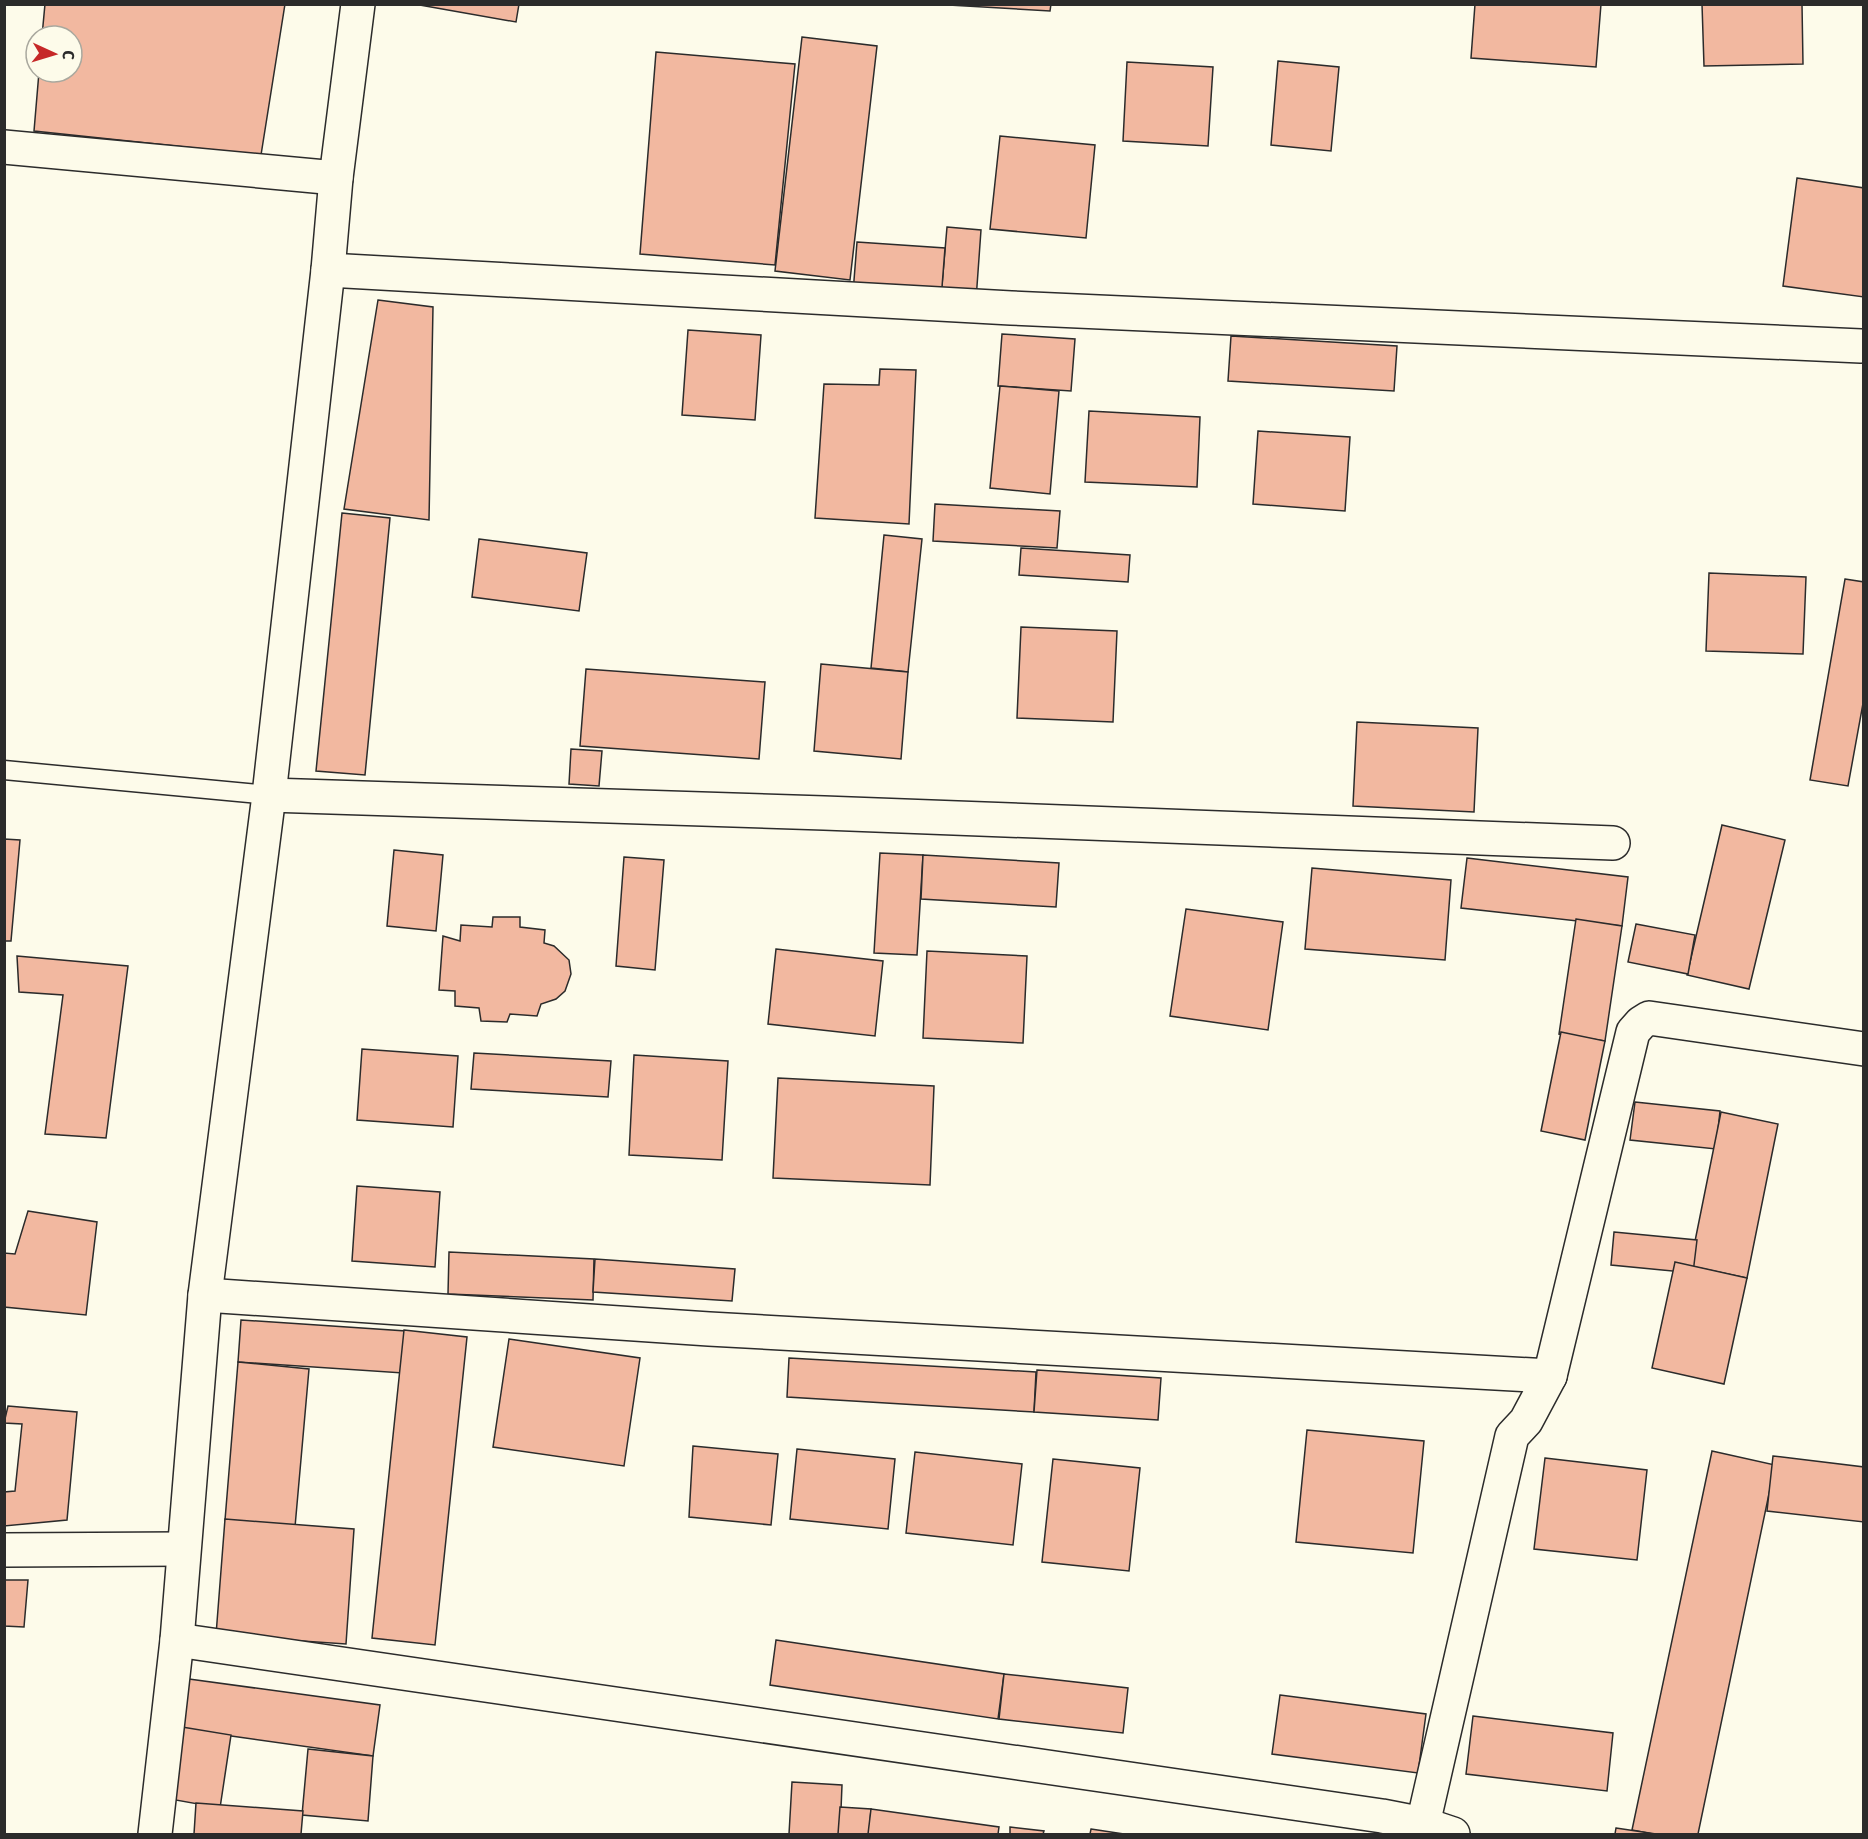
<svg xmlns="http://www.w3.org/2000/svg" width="1868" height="1839" font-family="'Fira Sans',sans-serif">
	<rect width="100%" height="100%" fill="#fdfbea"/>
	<!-- building -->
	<g fill="#f2b8a0" stroke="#2b2b2b" stroke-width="1.5">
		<path d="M45,4h240l-24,151 -227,-24 5,-59h33v-36h-30z"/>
		<path d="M414,4h105l-3,18z"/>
		<path d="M931,4h120l-1,7z"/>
		<path d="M1475,4h126l-5,63 -125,-9z"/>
		<path d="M1702,4h100l1,60 -99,2z"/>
		<path d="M802,37l75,9 -27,234 -75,-9z"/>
		<path d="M656,52l139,12 -20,201 -135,-11z"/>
		<path d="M1278,61l61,6 -8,84 -60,-6z"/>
		<path d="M1127,62l86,5 -5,79 -85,-5z"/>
		<path d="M1000,136l95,9 -9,93 -96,-9z"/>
		<path d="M1797,178l67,10v109l-81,-11z"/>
		<path d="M947,227l34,3 -5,70 -35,-3z"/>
		<path d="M857,242l88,6 -4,52 -88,-7z"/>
		<path d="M378,300l55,7 -4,213 -85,-11z"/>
		<path d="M688,330l73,5 -6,85 -73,-5z"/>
		<path d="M1002,334l73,5 -4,52 -73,-5z"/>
		<path d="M1231,336l166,10 -3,45 -166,-10z"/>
		<path d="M880,369l36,1 -7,154 -94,-6 9,-134 55,1z"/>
		<path d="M1000,386l59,5 -9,103 -60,-6z"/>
		<path d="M1089,411l111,6 -3,70 -112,-5z"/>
		<path d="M1258,431l92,6 -5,74 -92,-7z"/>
		<path d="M935,504l125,7 -3,37 -124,-7z"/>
		<path d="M342,513l48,5 -25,257 -49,-4z"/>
		<path d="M884,535l38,4 -14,133 -37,-4z"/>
		<path d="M479,539l108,14 -8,58 -107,-14z"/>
		<path d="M1021,548l109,7 -2,27 -109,-7z"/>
		<path d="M1709,573l97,4 -3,77 -97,-3z"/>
		<path d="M1845,579l19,3v116l-16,88 -38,-6z"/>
		<path d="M1021,627l96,4 -4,91 -96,-4z"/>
		<path d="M821,664l87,8 -7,87 -87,-8z"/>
		<path d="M586,669l179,13 -6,77 -179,-13z"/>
		<path d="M1357,722l121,6 -4,84 -121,-6z"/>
		<path d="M571,749l31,2 -3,35 -30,-2z"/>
		<path d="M1722,825l63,15 -36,149 -62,-14z"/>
		<path d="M4,839l16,1 -9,101h-7z"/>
		<path d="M394,850l49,5 -7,76 -49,-5z"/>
		<path d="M880,853l43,2 -6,100 -43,-2z"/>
		<path d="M923,855l136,8 -3,44 -135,-8z"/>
		<path d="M624,857l40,3 -9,110 -39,-4z"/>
		<path d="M1467,858l161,19 -6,49 -161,-18z"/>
		<path d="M1312,868l139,12 -6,80 -140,-11z"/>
		<path d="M1186,909l97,13 -15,108 -98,-14z"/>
		<path d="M493,917h27v10l25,3 -1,13 10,3 15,14 2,14 -6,17 -9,8 -15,5 -4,12 -27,-2 -3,8 -26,-1 -2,-13 -24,-2v-15l-16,-1 4,-54 17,5 1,-16 31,2z"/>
		<path d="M1576,919l46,7 -17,115 -46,-7z"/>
		<path d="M1636,924l59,11 -7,39 -60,-12z"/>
		<path d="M776,949l107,12 -8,75 -107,-12z"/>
		<path d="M927,951l100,5 -4,87 -100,-5z"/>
		<path d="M17,956l111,10 -22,172 -61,-4 18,-139 -44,-3z"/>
		<path d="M1561,1032l44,9 -20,99 -44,-9z"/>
		<path d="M362,1049l96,7 -5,71 -96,-7z"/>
		<path d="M474,1053l137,8 -3,36 -137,-8z"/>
		<path d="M634,1055l94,6 -6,99 -93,-5z"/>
		<path d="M778,1078l156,8 -4,99 -157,-7z"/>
		<path d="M1635,1102l85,9 -4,38 -86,-9z"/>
		<path d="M1721,1112l57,12 -31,154 -57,-12z"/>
		<path d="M357,1186l83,6 -5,75 -83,-6z"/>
		<path d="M28,1211l69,11 -11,93 -82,-8v-54l11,1z"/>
		<path d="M1614,1232l83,8 -4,33 -82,-8z"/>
		<path d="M449,1252l145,7 -1,41 -145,-6z"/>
		<path d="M595,1259l140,10 -3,32 -139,-9z"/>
		<path d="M1675,1262l72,16 -23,106 -72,-16z"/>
		<path d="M241,1320l165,11 -3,42 -165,-11z"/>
		<path d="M404,1330l63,7 -32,308 -63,-7z"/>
		<path d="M509,1339l131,19 -16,108 -131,-19z"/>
		<path d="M789,1358l247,14 -2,40 -247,-15z"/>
		<path d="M238,1362l71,7 -14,158 -70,-7z"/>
		<path d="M1037,1370l124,8 -3,42 -124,-8z"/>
		<path d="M8,1406l69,6 -10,108 -63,6v-34l11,-1 7,-67 -18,-1z"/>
		<path d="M1307,1430l117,11 -11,112 -117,-11z"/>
		<path d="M693,1446l85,8 -7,71 -82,-8z"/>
		<path d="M797,1449l98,10 -7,70 -98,-10z"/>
		<path d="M1712,1451l63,14 -77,369h-45l-21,-4z"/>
		<path d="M915,1452l107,12 -9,81 -107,-12z"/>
		<path d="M1773,1456l91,11v55l-97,-11z"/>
		<path d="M1545,1458l102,12 -10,90 -103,-11z"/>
		<path d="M1053,1459l87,9 -11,103 -87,-9z"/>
		<path d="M225,1519l129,10 -8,115 -130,-9z"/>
		<path d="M4,1580h24l-4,47 -20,-1z"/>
		<path d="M776,1640l228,34 -6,45 -228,-34z"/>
		<path d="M1004,1674l124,14 -5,45 -124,-14z"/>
		<path d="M189,1679l191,26 -7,51 -191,-27z"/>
		<path d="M1280,1695l146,19 -8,59 -146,-19z"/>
		<path d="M1473,1716l140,17 -6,58 -141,-17z"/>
		<path d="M182,1727l49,8 -11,73 -50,-9z"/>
		<path d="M308,1749l65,7 -5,65 -66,-6z"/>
		<path d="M792,1782l50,3 -2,49h-51z"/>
		<path d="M196,1803l107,8 -2,23h-107z"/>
		<path d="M840,1807l31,2 -2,25h-31z"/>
		<path d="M871,1809l128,18 -1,7h-130z"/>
		<path d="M1010,1827l34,4 -1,3h-33z"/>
		<path d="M1616,1828l40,6h-41z"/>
		<path d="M1091,1829l33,5h-34z"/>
	</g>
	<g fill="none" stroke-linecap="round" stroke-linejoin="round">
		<!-- lane casing -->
		<g stroke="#2b2b2b" stroke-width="21">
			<path id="lane" d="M4,770l265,25"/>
		</g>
		<!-- street casing -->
		<g stroke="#2b2b2b" stroke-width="36">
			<g id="street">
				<path d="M4,147l332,31"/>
				<path d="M328,270l683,38 850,38"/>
				<path d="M269,795l555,18 789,30"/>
				<path d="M205,1295l504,34 841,47"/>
				<path d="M4,1550l179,-1"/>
				<path d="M177,1640l1205,176 41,8 30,10"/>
				<path d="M1423,1824l89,-388 14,-15 24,-45 83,-344 8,-9 8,-5 215,31"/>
			</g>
		</g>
		<!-- secondary casing -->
		<g stroke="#2b2b2b" stroke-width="36">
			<path id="secondary" d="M155,1834l22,-194 28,-345 64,-500 59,-525 8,-92 22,-174"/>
		</g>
		<!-- lane -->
		<use href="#lane" stroke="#fdfbea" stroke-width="18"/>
		<!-- street -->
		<use href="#street" stroke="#fdfbea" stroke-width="33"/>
		<!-- secondary -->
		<use href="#secondary" stroke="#fdfbea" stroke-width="33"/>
	</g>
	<!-- border -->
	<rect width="1868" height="1839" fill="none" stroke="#2b2b2b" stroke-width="12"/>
	<!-- north arrow -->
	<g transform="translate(54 54) rotate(94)"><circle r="28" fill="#fdfbea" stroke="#a9a89e" stroke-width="1.5"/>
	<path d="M0-4.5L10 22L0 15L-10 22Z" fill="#c62828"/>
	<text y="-9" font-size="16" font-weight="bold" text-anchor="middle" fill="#2b2b2b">С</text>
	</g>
</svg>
